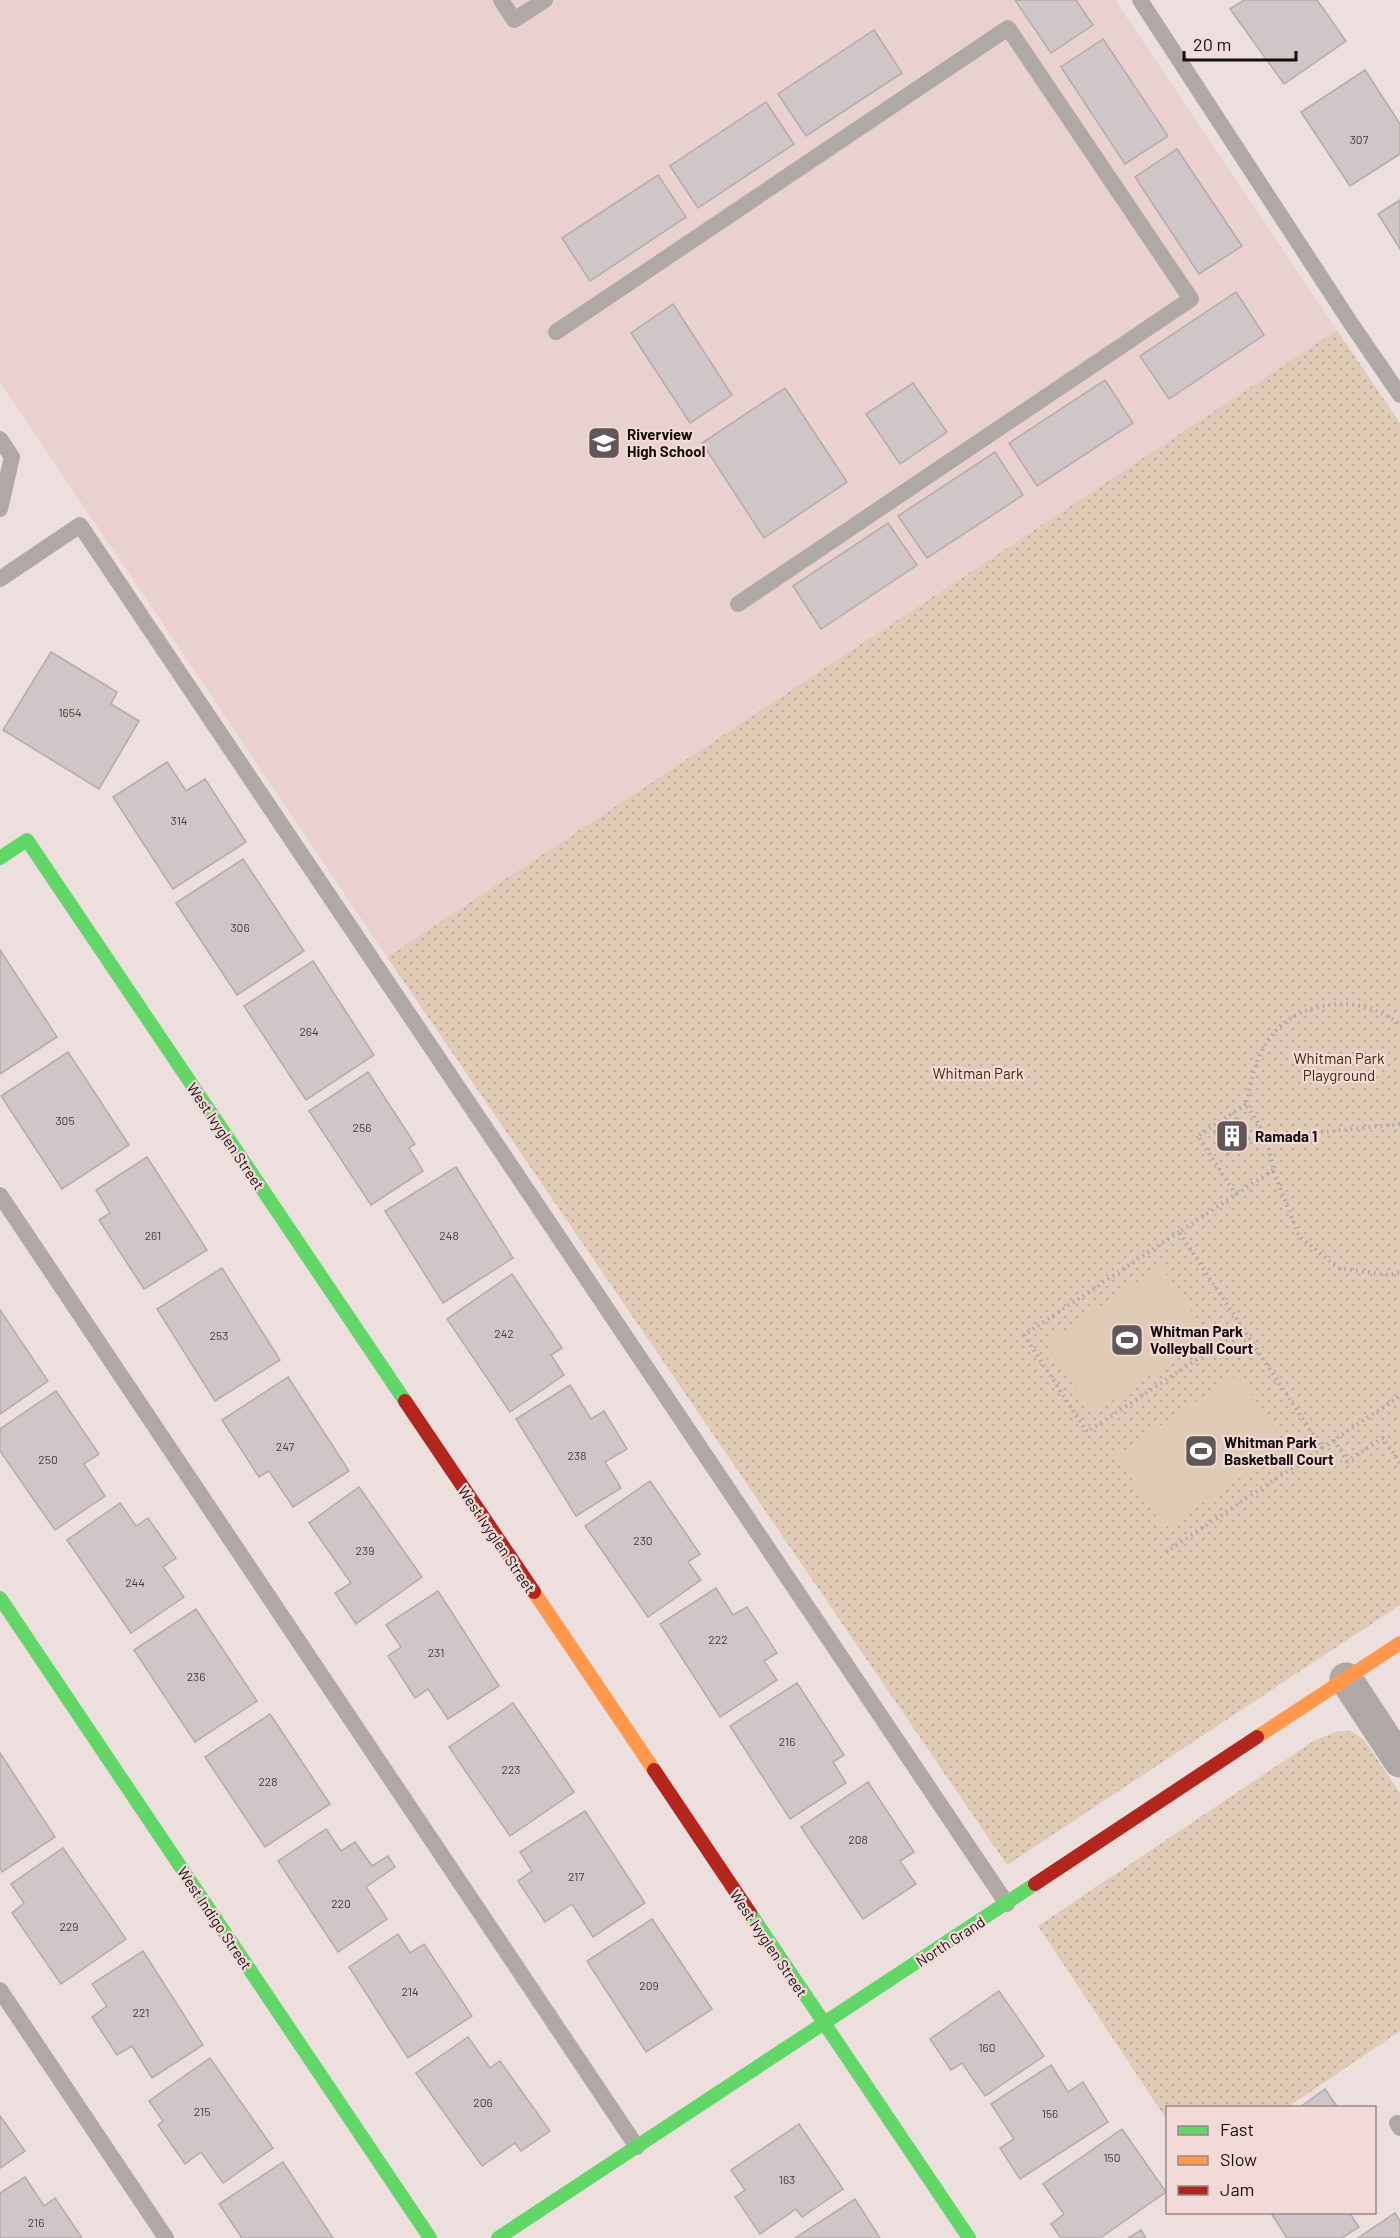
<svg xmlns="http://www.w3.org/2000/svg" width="1400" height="2238" font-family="Barlow,sans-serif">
	<defs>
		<pattern id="green-dots" width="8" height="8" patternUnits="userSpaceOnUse" patternTransform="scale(1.5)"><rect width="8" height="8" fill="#e0ccb6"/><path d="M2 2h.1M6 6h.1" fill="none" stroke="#bfae9b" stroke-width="1.8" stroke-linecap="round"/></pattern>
	</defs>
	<rect width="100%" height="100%" fill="#ecdfde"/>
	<!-- built -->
	<path fill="#e9d1d0" d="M0,0h1115l222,330 -950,627 -387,-575z"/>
	<!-- green -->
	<g fill="url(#green-dots)">
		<path d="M1337,330l63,93v1182l-393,260 -620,-908z"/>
		<path d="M1338,1731h14l13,10 35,52v238l-112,76 -120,1 -1,12 -129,-194 277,-186z"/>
	</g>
	<!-- pitch -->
	<g fill="#e0ccb6">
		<path d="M1161,1266l47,70 -115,78 -47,-71z"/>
		<path d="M1237,1374l49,72 -121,82 -49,-72z"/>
	</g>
	<!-- building -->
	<g fill="#d0c6c7" stroke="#b4abab" stroke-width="1.5">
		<path d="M1015,0h61l17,25 -42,28z"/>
		<path d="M1244,0h73l29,41 -62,43 -54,-75z"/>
		<path d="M874,30l28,43 -96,63 -28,-42z"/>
		<path d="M1103,39l65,97 -43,28 -64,-97z"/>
		<path d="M1365,70l35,54v30l-50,32 -49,-74z"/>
		<path d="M766,102l28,42 -96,64 -28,-42z"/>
		<path d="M1177,149l65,97 -43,28 -64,-97z"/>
		<path d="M658,175l28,42 -96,64 -28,-43z"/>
		<path d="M1400,200v49l-22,-35z"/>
		<path d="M1236,292l28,43 -95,64 -29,-43z"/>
		<path d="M673,304l59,91 -42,28 -59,-90z"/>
		<path d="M1105,380l28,43 -96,63 -28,-43z"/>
		<path d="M913,383l34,49 -47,32 -34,-50z"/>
		<path d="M785,388l62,94 -83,56 -62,-95z"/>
		<path d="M995,452l28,43 -96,63 -29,-42z"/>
		<path d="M888,523l29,42 -96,64 -28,-43z"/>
		<path d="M51,652l66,40 -6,12 28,17 -40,68 -96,-59z"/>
		<path d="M167,762l19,29 19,-12 41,63 -73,47 -60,-92z"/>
		<path d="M243,859l61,92 -67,44 -61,-92z"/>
		<path d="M0,950l57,87 -57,37z"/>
		<path d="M313,961l61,94 -68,45 -62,-94z"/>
		<path d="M68,1052l61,93 -67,44 -61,-93z"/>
		<path d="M368,1072l47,72 -6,4 14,23 -52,34 -62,-94z"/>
		<path d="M1236,1118l14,21 -22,15 -14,-22z"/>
		<path d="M147,1157l60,93 -63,39 -45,-69 11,-7 -14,-23z"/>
		<path d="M456,1167l57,91 -70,45 -58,-92z"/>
		<path d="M222,1268l58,92 -65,41 -58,-92z"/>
		<path d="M512,1274l50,74 -11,7 13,20 -54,37 -63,-93z"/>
		<path d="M0,1310l48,71 -48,33z"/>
		<path d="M288,1377l61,94 -56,36 -24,-36 -10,6 -37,-57z"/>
		<path d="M570,1385l21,34 13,-8 23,38 -22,13 16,26 -45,28 -60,-97z"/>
		<path d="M56,1391l43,63 -15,10 21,32 -50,34 -55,-79v-22z"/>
		<path d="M650,1481l50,73 -12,8 13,18 -53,37 -63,-91z"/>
		<path d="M359,1487l63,90 -66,47 -21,-31 16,-10 -42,-60z"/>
		<path d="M120,1503l16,23 12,-8 28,40 -13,9 21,30 -53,36 -64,-93z"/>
		<path d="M716,1588l17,27 14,-8 30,46 -13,8 13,19 -57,37 -60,-93z"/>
		<path d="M438,1591l61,95 -51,33 -20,-30 -13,9 -27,-42 13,-9 -15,-22z"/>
		<path d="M196,1609l61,92 -62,41 -61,-92z"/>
		<path d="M797,1683l47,72 -11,7 13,21 -56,36 -60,-93z"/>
		<path d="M513,1703l61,89 -64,44 -61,-89z"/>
		<path d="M270,1714l60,90 -65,43 -60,-90z"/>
		<path d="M0,1753l55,84 -53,35 -2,-4z"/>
		<path d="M868,1782l46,70 -14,9 16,23 -53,35 -62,-92z"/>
		<path d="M585,1811l60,92 -52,34 -21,-33 -27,18 -27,-41 14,-10 -12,-19z"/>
		<path d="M326,1829l15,22 14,-9 17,24 16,-10 7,11 -29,20 21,32 -49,33 -60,-91z"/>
		<path d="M63,1848l63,91 -65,45 -49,-71 12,-10 -13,-19z"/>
		<path d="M652,1919l60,90 -66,43 -59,-91z"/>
		<path d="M398,1934l12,19 14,-9 48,72 -64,42 -59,-91z"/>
		<path d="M143,1951l60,94 -51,33 -20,-32 -15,9 -25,-38 15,-11 -15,-22z"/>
		<path d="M999,1991l45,65 -59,40 -23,-33 -11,7 -21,-31z"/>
		<path d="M468,2037l22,31 10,-7 50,70 -29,20 -6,-8 -33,23 -66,-93z"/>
		<path d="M210,2058l63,90 -50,35 -22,-31 -16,12 -27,-39 5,-4 -14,-20z"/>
		<path d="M1051,2065l17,27 15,-10 25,40 -88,57 -20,-31 14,-9 -23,-35z"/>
		<path d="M1325,2089l13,19h-39z"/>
		<path d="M0,2116l25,35 -25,17z"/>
		<path d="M799,2124l44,65 -41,28 -6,-8 -36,25 -25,-37 10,-7 -14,-20z"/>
		<path d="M1122,2129l44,63 -66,46h-39l-10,-14 13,-10 -21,-30z"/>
		<path d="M283,2162l50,76h-91l-23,-34z"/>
		<path d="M25,2177l19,29 11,-8 27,40h-82v-45z"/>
		<path d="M855,2199l25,39h-85z"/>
		<path d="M1272,2212h77l10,15 -17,11h-55l-16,-25z"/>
		<path d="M1395,2213l5,8v17h-42z"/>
		<path d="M1141,2230l5,8h-18z"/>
	</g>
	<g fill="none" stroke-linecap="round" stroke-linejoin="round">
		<!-- path -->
		<g stroke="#aea4a2" stroke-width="4" stroke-dasharray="1.5 4.5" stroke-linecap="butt">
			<path d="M1400,1124l-133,14 6,32 26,66 39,32 52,7 10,-3"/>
			<path d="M1267,1138l-21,-34c5,-23 9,-45 23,-65 29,-41 94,-46 131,-14"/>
			<path d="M1273,1170l-94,62 143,216 78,-52"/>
			<path d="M1236,1195l-38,-59 48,-32"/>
			<path d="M1179,1232l-155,103 63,97 156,-103"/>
			<path d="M1334,1440l13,21 36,-23 17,25"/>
			<path d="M1166,1552l156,-104"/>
		</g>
		<!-- lane -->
		<g stroke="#b0a8a5" stroke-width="16">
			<path d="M501,0l13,20 31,-20"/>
			<path d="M1140,0l210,322 50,73"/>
			<path d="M556,332l452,-304 183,271 -453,305"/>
			<path d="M0,439l12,18 -12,52"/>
			<path d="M0,579l80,-54 927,1379"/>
			<path d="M0,1195l637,952"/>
			<path d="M0,1990l166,248"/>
			<path d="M1397,2123l3,5"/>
		</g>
		<!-- street -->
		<path stroke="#b0a8a5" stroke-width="33" d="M1346,1679l54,82"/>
		<!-- fast -->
		<g stroke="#63d668" stroke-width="14">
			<path d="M0,858l27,-18 378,561"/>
			<path d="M0,1598l430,640"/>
			<path d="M750,1913l219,325"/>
			<path d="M498,2238l537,-354"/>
		</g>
		<!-- slow -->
		<g stroke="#ff974d" stroke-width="14">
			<path d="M534,1592l120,178"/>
			<path d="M1257,1737l143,-94"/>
		</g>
		<!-- jam -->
		<g stroke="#b3261e" stroke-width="14">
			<path d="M405,1401l129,191"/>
			<path d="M654,1770l96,143"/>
			<path d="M1035,1884l222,-147"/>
		</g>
	</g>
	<!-- icons -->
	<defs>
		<g id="school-square" transform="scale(1.725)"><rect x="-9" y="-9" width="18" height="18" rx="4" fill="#605756" stroke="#f2dad8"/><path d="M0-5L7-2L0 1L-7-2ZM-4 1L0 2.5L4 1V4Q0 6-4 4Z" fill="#fff"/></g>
		<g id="building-square" transform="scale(1.725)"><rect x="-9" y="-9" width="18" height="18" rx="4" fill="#605756" stroke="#f2dad8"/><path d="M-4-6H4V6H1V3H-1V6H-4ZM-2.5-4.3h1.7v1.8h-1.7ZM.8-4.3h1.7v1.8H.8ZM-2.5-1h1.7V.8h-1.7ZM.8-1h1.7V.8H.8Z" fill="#fff"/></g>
		<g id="stadium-square" transform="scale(1.725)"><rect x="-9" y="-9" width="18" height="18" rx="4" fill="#605756" stroke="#f2dad8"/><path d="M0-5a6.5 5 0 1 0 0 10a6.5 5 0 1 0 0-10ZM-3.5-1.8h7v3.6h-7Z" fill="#fff"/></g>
	</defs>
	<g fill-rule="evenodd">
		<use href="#school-square" x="604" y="443"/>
		<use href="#building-square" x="1232" y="1136"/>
		<use href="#stadium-square" x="1127" y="1340"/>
		<use href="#stadium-square" x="1201" y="1451"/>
	</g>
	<g text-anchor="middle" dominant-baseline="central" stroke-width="4.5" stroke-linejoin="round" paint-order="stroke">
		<!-- number labels -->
		<g font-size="12" fill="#453d3c">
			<text x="1359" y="139">307</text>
			<text x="70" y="712">1654</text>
			<text x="179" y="820">314</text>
			<text x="240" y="927">306</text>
			<text x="309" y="1031">264</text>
			<text x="65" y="1120">305</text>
			<text x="362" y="1127">256</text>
			<text x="153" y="1235">261</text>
			<text x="449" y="1235">248</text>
			<text x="504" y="1333">242</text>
			<text x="219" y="1335">253</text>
			<text x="285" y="1446">247</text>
			<text x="577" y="1455">238</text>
			<text x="48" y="1459">250</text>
			<text x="643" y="1540">230</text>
			<text x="365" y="1550">239</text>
			<text x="135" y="1582">244</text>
			<text x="718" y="1639">222</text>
			<text x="436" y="1652">231</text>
			<text x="196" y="1676">236</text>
			<text x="787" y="1741">216</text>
			<text x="511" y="1769">223</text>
			<text x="268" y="1781">228</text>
			<text x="858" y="1839">208</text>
			<text x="576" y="1876">217</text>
			<text x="341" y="1903">220</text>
			<text x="69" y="1926">229</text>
			<text x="649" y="1985">209</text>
			<text x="410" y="1991">214</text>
			<text x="141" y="2012">221</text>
			<text x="987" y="2047">160</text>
			<text x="483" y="2102">206</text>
			<text x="202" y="2111">215</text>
			<text x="1050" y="2113">156</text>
			<text x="1112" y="2157">150</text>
			<text x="787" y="2179">163</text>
			<text x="36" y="2222">216</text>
		</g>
		<!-- poi labels -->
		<g font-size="15" font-weight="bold" fill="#150e0d" stroke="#f2dad8" text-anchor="start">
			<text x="627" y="434">Riverview<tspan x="627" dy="17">High School</tspan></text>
			<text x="1255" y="1136">Ramada 1</text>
			<text x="1150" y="1331">Whitman Park<tspan x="1150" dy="17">Volleyball Court</tspan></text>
			<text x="1224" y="1442">Whitman Park<tspan x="1224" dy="17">Basketball Court</tspan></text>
		</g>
		<!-- park labels -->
		<g font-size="15" fill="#412b05" stroke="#f2dad8">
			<text x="1339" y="1058">Whitman Park<tspan x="1339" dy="17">Playground</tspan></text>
			<text x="978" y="1073">Whitman Park</text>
		</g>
		<!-- street labels -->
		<g font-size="15" fill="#150e0d" stroke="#f2dad8">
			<text transform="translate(226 1136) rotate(56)">West Ivyglen Street</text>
			<text transform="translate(497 1539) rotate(56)">West Ivyglen Street</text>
			<text transform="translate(215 1918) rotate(56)">West Indigo Street</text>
			<text transform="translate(950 1941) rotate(-33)">North Grand</text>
			<text transform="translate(769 1943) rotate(56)">West Ivyglen Street</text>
		</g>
	</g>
	<!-- legend -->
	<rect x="1166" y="2106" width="210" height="108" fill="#f2dad8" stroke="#9a8887" stroke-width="1.5"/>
	<rect x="1178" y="2126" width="30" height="9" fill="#63d668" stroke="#9a8887" stroke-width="1.5"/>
	<text x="1220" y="2136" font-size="18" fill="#150e0d">Fast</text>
	<rect x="1178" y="2156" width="30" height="9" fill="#ff974d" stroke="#9a8887" stroke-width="1.5"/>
	<text x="1220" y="2166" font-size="18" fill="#150e0d">Slow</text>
	<rect x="1178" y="2186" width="30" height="9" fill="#b3261e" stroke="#9a8887" stroke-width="1.5"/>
	<text x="1220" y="2196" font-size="18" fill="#150e0d">Jam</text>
	<!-- scale -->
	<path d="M1184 51v9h112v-9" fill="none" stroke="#150e0d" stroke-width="3"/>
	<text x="1193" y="51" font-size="18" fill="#150e0d" stroke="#f2dad8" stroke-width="4.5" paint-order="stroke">20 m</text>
</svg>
